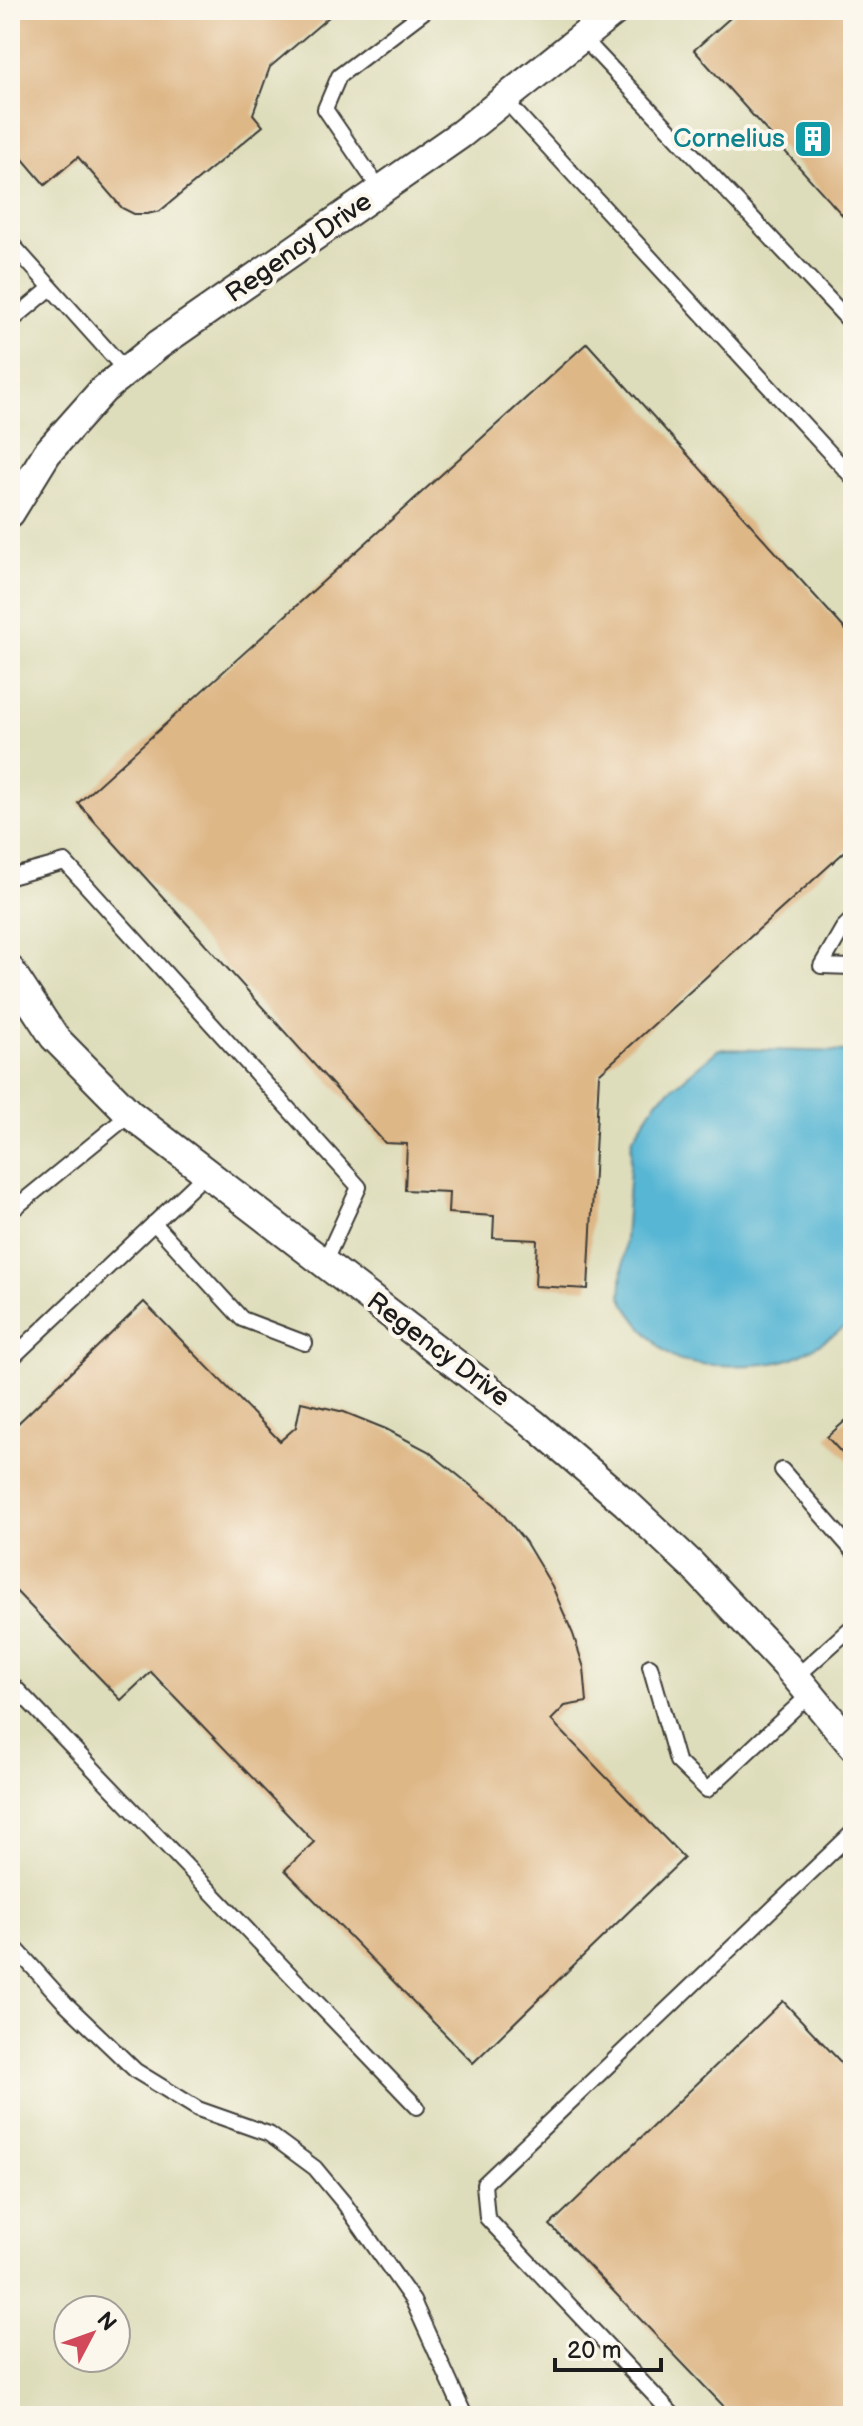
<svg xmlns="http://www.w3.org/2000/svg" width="863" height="2426" font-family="'Balsamiq Sans',sans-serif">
	<rect width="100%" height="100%" fill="#fbf7ec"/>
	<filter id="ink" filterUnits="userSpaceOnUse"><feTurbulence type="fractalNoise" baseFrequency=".0125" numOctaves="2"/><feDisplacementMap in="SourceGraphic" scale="16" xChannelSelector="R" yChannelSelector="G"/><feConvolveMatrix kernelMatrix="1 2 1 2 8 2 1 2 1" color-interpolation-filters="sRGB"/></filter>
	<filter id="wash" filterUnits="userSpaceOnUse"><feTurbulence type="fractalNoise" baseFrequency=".006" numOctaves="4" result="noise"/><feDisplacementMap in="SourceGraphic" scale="32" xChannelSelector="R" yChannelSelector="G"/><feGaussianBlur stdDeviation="1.8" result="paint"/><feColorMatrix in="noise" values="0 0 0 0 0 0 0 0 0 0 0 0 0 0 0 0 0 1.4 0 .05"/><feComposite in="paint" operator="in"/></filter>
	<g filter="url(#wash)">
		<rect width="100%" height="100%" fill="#f3e2c6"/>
		<!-- built -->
		<path fill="#deddbb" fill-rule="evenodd" d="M10,10h843v2406h-843zM68,2310h48v48h-48z"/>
		<!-- water -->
		<path fill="#56b6d4" stroke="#396978" stroke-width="2" d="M719,1049l134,3v270c-19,12 -48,34 -70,39 -23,6 -83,6 -105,-1 -17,-6 -49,-47 -57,-64l11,-157 26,-39z"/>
		<g id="blocks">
			<!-- building -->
			<g fill="#deb787">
				<path d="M10,10h327l-67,57 -17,47 10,12 -103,85 -13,3h-13l-12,-6 -44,-51 -33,28 -35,-41z"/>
				<path d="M739,10h114v217l-159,-177z"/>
				<path d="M587,343l266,295v206l-254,230 -11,215 -53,-3 2,-46 -44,-2 1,-22 -46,-3 1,-21 -44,-2 2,-46 -22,-1 -307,-340z"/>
				<path d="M144,1302l136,139 16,-14 5,-25 43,10 42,17 42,22 67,54 30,36 27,45 21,48 11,34 3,34 -22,4 -14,14 133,138 -211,205 -188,-193 29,-28 -163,-170 -30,28 -111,-115v-154z"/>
				<path d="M853,1414v51l-26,-28z"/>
				<path d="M783,2001l70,74v324l-18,17h-102l-183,-191z"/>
			</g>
		</g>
	</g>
	<g filter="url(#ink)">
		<use href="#blocks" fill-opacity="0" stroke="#3c3a36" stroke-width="2"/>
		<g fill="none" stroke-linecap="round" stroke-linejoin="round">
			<!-- service casing -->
			<g stroke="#3c3a36" stroke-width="18">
				<g id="service">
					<path d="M582,37l271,288"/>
					<path d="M504,99l349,379"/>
					<path d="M381,191l-56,-82 14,-33 87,-66"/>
					<path d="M10,242l116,129"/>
					<path d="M10,322l41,-34"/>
					<path d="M10,877l55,-15 294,325 -35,76"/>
					<path d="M853,918l-10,10 -22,38 32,1"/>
					<path d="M10,1212l120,-98"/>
					<path d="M154,1223l88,96 63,24"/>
					<path d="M10,1360l197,-187"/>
					<path d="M782,1470l71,81"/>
					<path d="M650,1666l27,95 30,29 103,-96"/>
					<path d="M796,1677l57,-51"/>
					<path d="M10,1682l407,425"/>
					<path d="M10,1942l55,61 71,68 62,38 71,25 46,34 29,35 69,98 52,115"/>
					<path d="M674,2416l-187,-198 -3,-34 369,-352"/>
				</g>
			</g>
			<!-- minor casing -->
			<g stroke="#3c3a36" stroke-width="32">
				<g id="minor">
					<path d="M10,513l37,-60 56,-63 55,-45 303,-211 155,-124"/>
					<path d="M10,970l44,67 76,77 404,310 92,79 66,62 94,100 67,81"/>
				</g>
			</g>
			<!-- service -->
			<use href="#service" stroke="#fff" stroke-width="14"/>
			<!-- minor -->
			<use href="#minor" stroke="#fff" stroke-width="28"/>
		</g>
	</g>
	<!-- icons -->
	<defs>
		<g id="building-square" transform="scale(2)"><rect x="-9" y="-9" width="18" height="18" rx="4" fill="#0f9aa8" stroke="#fbf7ec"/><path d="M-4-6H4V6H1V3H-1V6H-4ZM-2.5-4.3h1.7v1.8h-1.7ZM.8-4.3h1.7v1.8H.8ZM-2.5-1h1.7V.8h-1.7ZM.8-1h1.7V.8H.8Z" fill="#fff"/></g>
	</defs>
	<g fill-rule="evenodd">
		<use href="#building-square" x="813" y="139"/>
	</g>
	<g text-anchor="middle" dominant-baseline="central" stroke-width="8" stroke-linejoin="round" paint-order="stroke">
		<!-- culture labels -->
		<g font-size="26" fill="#0d838f" stroke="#fbf7ec" text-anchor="end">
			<text x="785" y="139">Cornelius</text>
		</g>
		<!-- street labels -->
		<g font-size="26" fill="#1c1c1c" stroke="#fbf7ec">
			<text transform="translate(299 248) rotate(-35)">Regency Drive</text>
			<text transform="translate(438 1350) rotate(37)">Regency Drive</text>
		</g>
	</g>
	<!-- margin -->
	<rect width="863" height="2426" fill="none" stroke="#fbf7ec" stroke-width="40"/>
	<!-- north arrow -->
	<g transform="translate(92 2334) rotate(49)"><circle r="38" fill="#fbf7ec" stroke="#a29f99" stroke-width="2"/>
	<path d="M0-6L14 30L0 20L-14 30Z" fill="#d1495b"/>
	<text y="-12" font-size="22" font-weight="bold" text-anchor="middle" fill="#1c1c1c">N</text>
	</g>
	<!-- scale -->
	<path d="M555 2358v12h106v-12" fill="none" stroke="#1c1c1c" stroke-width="4"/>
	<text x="567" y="2358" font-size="24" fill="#1c1c1c" stroke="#fbf7ec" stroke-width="6" paint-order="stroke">20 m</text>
</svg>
